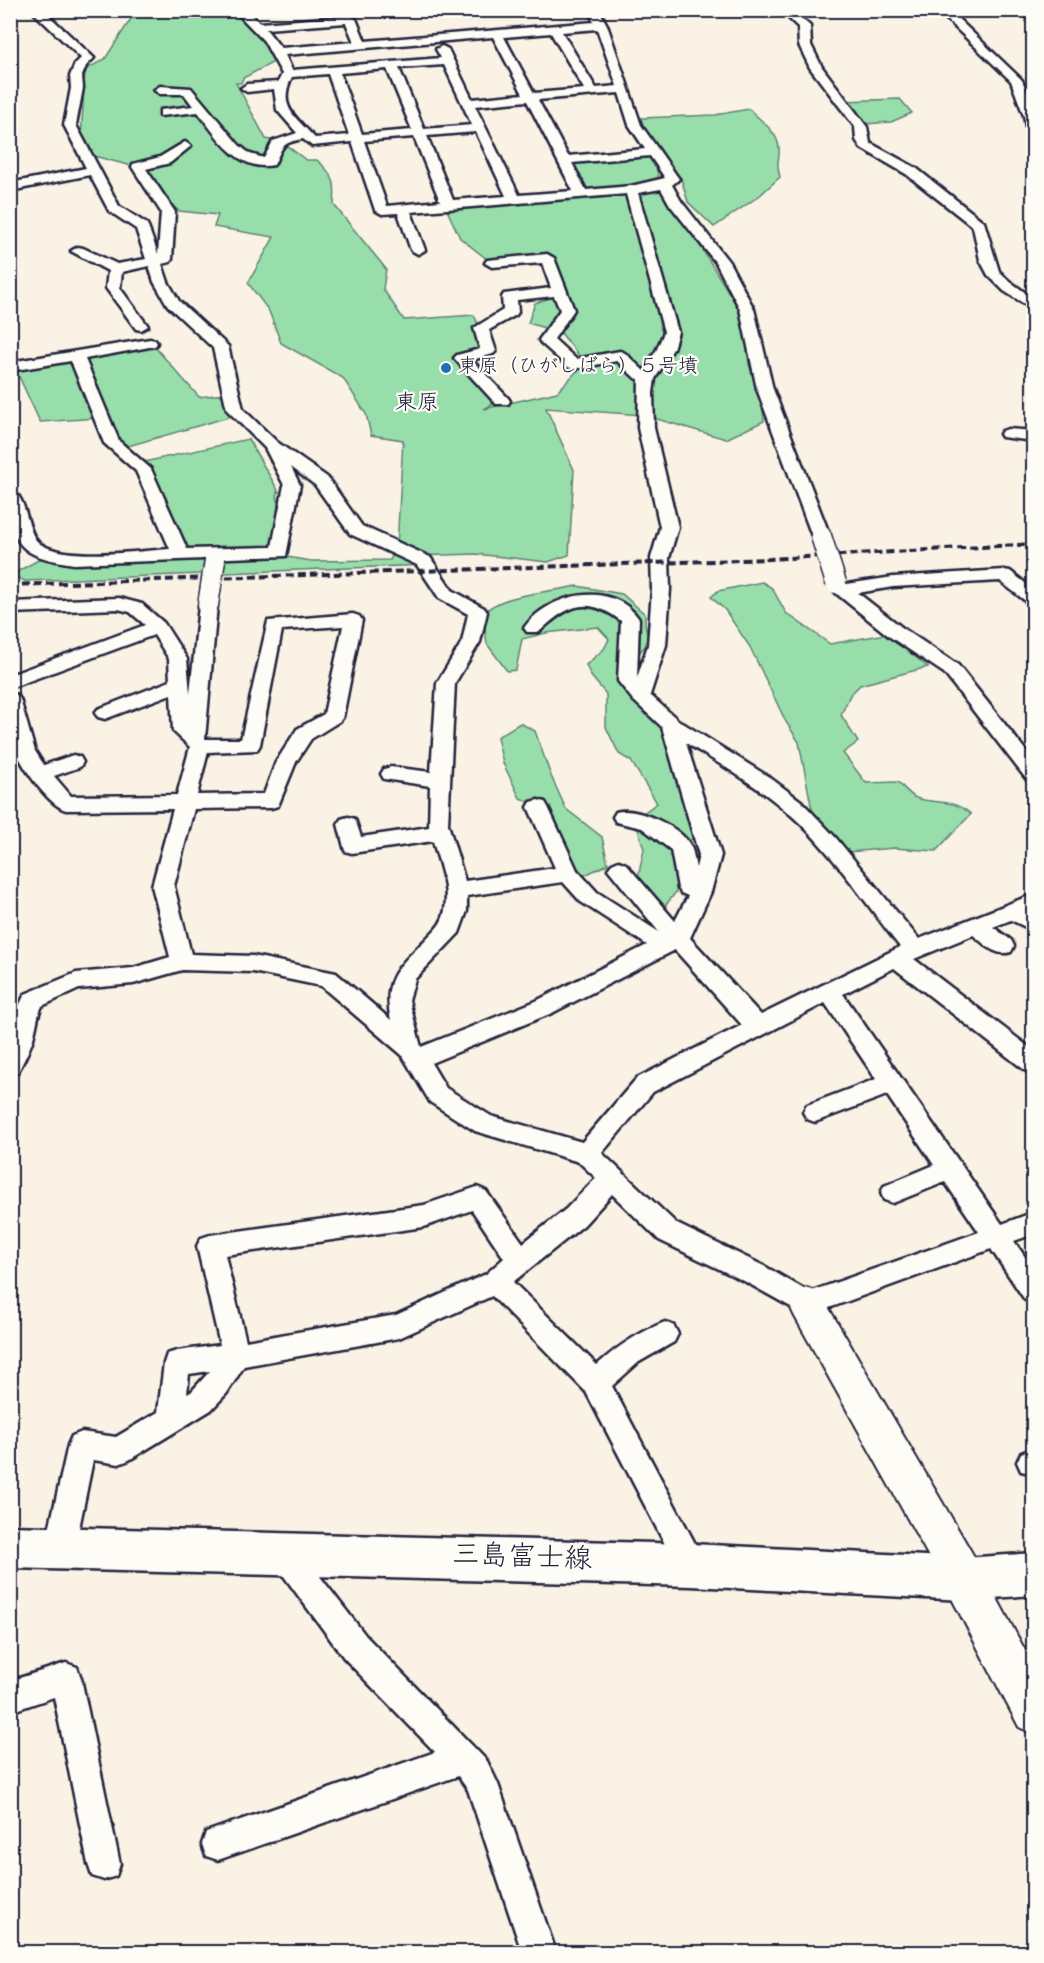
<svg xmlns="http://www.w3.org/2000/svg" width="1044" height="1963" font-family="Dekko,'Klee One',sans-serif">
	<rect width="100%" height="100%" fill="#f9f2e5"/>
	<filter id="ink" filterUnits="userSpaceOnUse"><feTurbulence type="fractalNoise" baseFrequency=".0167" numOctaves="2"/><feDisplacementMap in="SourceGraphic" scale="12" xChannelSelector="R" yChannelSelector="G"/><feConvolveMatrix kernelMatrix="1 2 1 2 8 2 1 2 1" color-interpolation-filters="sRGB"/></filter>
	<g filter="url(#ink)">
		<!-- green -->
		<g fill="#98deab" stroke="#5d8073" stroke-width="1.5">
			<path d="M136,11h97l20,16 23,34 -33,17 -2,5h-5l30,56 17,4 23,17h11c18,16 19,23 17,45l52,64 -3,20 21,31 70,-5 4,9 2,26 -22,7 41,44 -15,8 73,-17 28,-29 -24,-30 -33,-10 7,-20 17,-6 13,11 -18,-42 -55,-3 -32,-25 -14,-30 135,-15 -15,-32 87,-7 6,25 10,24 30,41 46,75 4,45 14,46 1,11 -38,18 -83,-24 -97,-7 28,62 -5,85 -21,7 -73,-8 -59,2 -19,-9 6,-107 -32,-5 -5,-21 -23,-36 -62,-35 -12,-32 -21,-28 26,-46 -60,-10 4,-12 -39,-4 -12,-10 -4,-10 -35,-26 -34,-9 -13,-17 4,-69 20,-11z"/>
			<path d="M900,99l12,14 -21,9 -26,2 -21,-23z"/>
			<path d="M749,109c11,11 29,23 30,39 1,14 -4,12 1,29l-21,19 -45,31 -26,-25 -7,-24 -30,-27 -15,-31 5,-2 74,-3z"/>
			<path d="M154,346l45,51 32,-4 8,21 -114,33 -27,-29 -58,4 -24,-52z"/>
			<path d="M248,439l31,53h-2l4,58 -98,4 -39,-92z"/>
			<path d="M396,549l28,16 -399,16 -14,-6 31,-17 44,3 195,-5 30,5 79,-1z"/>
			<path d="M762,582l10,6 14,25 44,31 56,-10 42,33 -68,18 -10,10 -9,20 17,27 -15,11 23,30 32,-1c5,5 12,13 18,16 21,7 34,-1 55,16l-35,37 -42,-3 -46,4 -36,-42 -13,-68 -13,-20 -36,-75 -25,-37 -14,-13 7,-6z"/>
			<path d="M577,586l45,8 23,20v10l4,18 -19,21 15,38 21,24 32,108 -21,20 -1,39 -11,14 -27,-28 6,-29 -9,-30 22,-16 -26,-42 -12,-7 -13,-27v-33l-15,-18 -5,-11 18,-16 5,-10 -11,-12 -52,6 -24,6 -6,31 -9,1 -20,-27 -4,-30c16,-20 69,-22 94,-28z"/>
			<path d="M520,723l15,8 16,45 15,33 36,28 6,27 -23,11 -17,-1 -28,-67 -20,-9 -17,-35 -6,-26z"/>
		</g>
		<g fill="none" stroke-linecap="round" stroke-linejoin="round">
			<!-- street casing -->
			<g stroke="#22223b" stroke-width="5">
				<g id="street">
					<path d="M31,10h12l51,48 -8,8 -4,10 1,12 -7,37 43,81 28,18 11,30 3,-42 -29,-45 1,-3 27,-7 25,-15 6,4 -21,17 -24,6 29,43 -3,47 -2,3 -8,2 6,18 11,19 49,45 15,63 34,33 50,35 35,49 68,31 22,33 32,18 3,4 -7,30 -25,41 -7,141 17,57 90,-13 -27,-61 3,-5 7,-2 7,2 3,5 29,63 20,22 62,40 -51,-63 4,-5 7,-3 7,3 49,57 13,-25 -7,-3 -3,-5 -7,-38 -29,-22 -26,-6 -3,-5 3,-5c20,-6 65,15 74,33 4,7 4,16 6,23l3,-13 -37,-128 -29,-27 -15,-19 3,-60c-34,-26 -53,-16 -82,11h-12l-3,-4c24,-35 88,-49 115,-9l-2,59 11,-33 4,-56 -1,-31 9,-31 -22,-99 1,-49 -4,-1 -18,-17 -44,8 -5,-2 -27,-24 -2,-3 21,-30 -6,-14 -37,4 1,12 -2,3 -27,15 7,21 -3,3 -21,6 36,38 2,3 -2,3h-12l-42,-46 3,-3 23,-6 -6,-21 29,-18 -1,-13 2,-3 47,-6 -9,-25 -50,4 -7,-4 2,-3 60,-6 7,4 20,52 -20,29 22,20 44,-8 5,2 19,18 13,-22 7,-17 -38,-138 -215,18 14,38 -7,4 -7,-4 -13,-37 -16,1 -7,-4 -23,-68 -40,4 -9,-7c-23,4 -20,8 -29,26 -35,8 -58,-29 -76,-53l-38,4v-6l33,-4 -9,-12h-24l-6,-4 6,-4 31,2 48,57 11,9 14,4 9,-17 24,-8 -20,-23 -3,-21 -27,3 -6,-4 6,-4 31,-2 4,-8 -18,-33 -30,-31h12l14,13 90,-7 6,3 9,22 229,-19 -6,-12h11l8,15 34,100 38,54 -7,6 9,16 48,61 25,47 19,80 57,147 -3,4h-12l-3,-4 -55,-147 -17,-80 -24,-46 -46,-58 -9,-16 -23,4 40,139 -5,17 -18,30 -2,14 1,35 24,99 -9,31 1,31 -4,56 -16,50 28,25 91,57 32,24 35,37 83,101 115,-45v37l-23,-11 -18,7 18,13 3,6 -3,6c-16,5 -26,-8 -38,-17l-59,24 120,92v22l-8,-2 -132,-103 -51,26 159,230 32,-12v22l-20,7 20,29v33l-9,-3 -34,-51 -184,67 -61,-34 -87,-42 -47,-46 -28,31 -71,57 84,83c20,-18 42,-33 68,-43l9,4 4,8 -4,8 -35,20 -27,24 89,169 5,10 -5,10 -10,4 -10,-4 -95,-183 -94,-96 -93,42 -155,28 -17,27 -16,17 -82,50 -10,4 -26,-4 -18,88 -5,10 -10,4 -10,-4 -5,-10 23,-103 4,-9 10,-4 34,5 42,-25 6,-49 3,-9 10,-3 43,-6 -23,-99 4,-8 9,-3 214,-30 53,-18 9,4 37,52 43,-34 30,-31 -17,-16 -104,-31 -45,-29 -28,-47 -81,-69 -68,-14 -71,-2 -49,14 -54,5 -37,17c-5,10 -5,18 -8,29 -3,12 -10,25 -16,37l-8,2v-63l7,-1 8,-16 51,-21 57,-5 37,-11 -18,-71 21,-77 -107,1c-20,-6 -52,-54 -55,-74 -3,-14 -1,-29 -1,-43l7,2 3,4 15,52 9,14 29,-10 7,2 3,5 -3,5 -26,9 17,20 106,-1 13,-48 -17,-16 -2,-37 -66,25 -7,-2 -3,-4 3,-4 72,-28 -1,-22 -15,-24 -144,53v-13l135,-50 -15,-13 -12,-3 -108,4v-11l109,-4 23,6 22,19 23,36 3,35 9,-89 3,-4h12l3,4 -12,134h36l27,-118 85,-7 6,2 3,4 -19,97 -3,4 -29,18 -15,23 -18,44 -7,2 -77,1 -20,77 17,68 62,2 83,17 55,47c-10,-43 10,-55 37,-83 9,-9 15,-15 17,-27 4,-24 -6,-46 -12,-69l-81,12 -7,-2 -7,-27 3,-5 7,-2 7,2 6,18 68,-10 1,-41 -46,-7 -3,-5 3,-5 7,-2 40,5 6,-89 25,-41 6,-28 -29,-16 -22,-33 -67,-31 -35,-49 -24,-18 9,18 -14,71 -212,8c-55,-8 -64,-18 -64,-74 17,4 16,41 28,52 23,20 100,9 132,7l-34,-78 -32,-28 -33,-82 -61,10v-9l140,-23 5,1 2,3 -2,3 -70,13 34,82 32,28 36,80 85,-2 12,-62 -19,-37 -38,-38 -14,-62 -45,-42 -14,-24 -5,-16 -27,6 -2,16 28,38 -7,4 -5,-1 -30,-41 2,-17 -37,-20 7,-4 5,1 34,16 29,-5 -10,-30 -27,-18 -19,-36 -80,16v-8l76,-15 -22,-43 7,-37 -1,-12 5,-12 6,-6zM346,23l8,19 -73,6 -15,-19zM597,29l20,57 -21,2 -34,-56zM551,33l33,56 -50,4 -30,-56zM493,37l30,57 -51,5 -24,-50 -6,-3 -6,3 5,9 -149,12 -7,-15zM444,65l28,60 -48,4 -25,-61zM387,69l25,61 -50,4 -22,-61zM328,74l21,61 -34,3c-19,-21 -38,-31 -23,-61zM619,93l10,32 16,24 -77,7 -30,-56zM527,101l46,90 -54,4 -44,-89zM476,132l30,64 -53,4 -26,-64zM414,137l26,64 -53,5 -23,-65zM650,156l15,22 -34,8 -45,4 -14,-27zM343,626l-19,88 -27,15 -21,33 -12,32 -67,1 11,-43 49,-2 3,-5 22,-115zM686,743c34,21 69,41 99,67 41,33 81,94 115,137l-139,68 -71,-77 21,-46 10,-37zM563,882l18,20 66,43 -111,56 -115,46 -12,-47 6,-21 44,-46 8,-22v-15zM675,950l67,75 -105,53 -55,64 -91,-26 -45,-28 -15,-25 121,-50zM825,1003l51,76 -69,26 -4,7 4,7 8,3 72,-27 47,70 -50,21 -3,7 3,7 9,3 52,-21 34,50 -170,60 -45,-26 -87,-42 -75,-71 51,-61zM472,1210l32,48 -18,16 -90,41 -150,26 -21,-86 199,-28zM210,1371l-19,21 -4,2 2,-20z"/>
					<path d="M780,10h12l18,16 1,19 11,22 45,60 3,16 46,25 68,54 15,49 9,9 26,19v11l-30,-19 -16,-16 -8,-15 -7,-33 -67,-53 -45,-26 -5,-8 -1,-13 -45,-59 -11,-23 -1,-18z"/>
					<path d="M937,10h12l73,70 12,29v32l-6,-4 -4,-21 -13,-35z"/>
					<path d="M1008,429l26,2v10l-32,-4 -2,-3 2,-3z"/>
					<path d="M1004,570l6,1 24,19v14l-6,-1 -28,-22 -107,6 -35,6 46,36 54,36 76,96v21l-7,-2 -83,-107 -54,-36 -53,-43 -10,-11 3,-4 6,-1 11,6 46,-7z"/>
					<path d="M1034,1448v26l-13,-3 -4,-9 4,-9z"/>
					<path d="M285,1540l10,4 71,92 121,125 11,23 58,168h-34l-54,-162 -10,-14 -240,84 -12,-4 -4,-12 4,-12 229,-80 -91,-94 -69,-94 -5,-10 5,-10z"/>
					<path d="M66,1663l11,4 4,11 39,186 -4,12 -12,4 -12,-4 -4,-12 -34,-167 -44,15v-31z"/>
				</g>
			</g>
			<!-- secondary casing -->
			<g stroke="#22223b" stroke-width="4">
				<path id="secondary" d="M807,1288l13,5 159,272 55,102v67l-15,-7 -70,-134 -155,-278 -5,-11 5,-11z"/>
			</g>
			<!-- primary casing -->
			<g stroke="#22223b" stroke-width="5">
				<path id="primary" d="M10,1526l681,18 273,14 70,-5v42l-70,5 -273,-14 -681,-18z"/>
			</g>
			<!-- street -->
			<use href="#street" fill="#fdfcf7" fill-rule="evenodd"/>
			<!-- secondary -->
			<use href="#secondary" fill="#fdfcf7" fill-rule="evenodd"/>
			<!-- primary -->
			<use href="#primary" fill="#fdfcf7" fill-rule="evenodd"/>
			<!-- rail -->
			<path stroke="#22223b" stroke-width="4" stroke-dasharray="8 4" stroke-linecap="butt" d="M10,585l760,-26 264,-15"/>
			<!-- street-bridge casing -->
			<g stroke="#22223b" stroke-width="23" stroke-linecap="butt">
				<g id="street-bridge">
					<path d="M821,536l15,47"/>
					<path d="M208,605l7,-45"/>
				</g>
			</g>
			<!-- street-bridge -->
			<use href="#street-bridge" stroke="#fdfcf7" stroke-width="20"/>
		</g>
	</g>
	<!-- markers -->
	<circle fill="#1f6fb2" stroke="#fdfcf7" stroke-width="2" cx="446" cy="368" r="6"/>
	<g text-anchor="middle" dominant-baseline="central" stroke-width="4.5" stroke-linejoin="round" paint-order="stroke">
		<!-- far-poi labels -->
		<g font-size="20" fill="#22223b" stroke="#fdfcf7" text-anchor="start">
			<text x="458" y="368">東原（ひがしばら）５号墳</text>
		</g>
		<!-- far-quarter labels -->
		<g font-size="22" fill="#22223b" stroke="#fdfcf7">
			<text x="417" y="404">東原</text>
		</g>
		<!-- near-street labels -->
		<g font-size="28" fill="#22223b" stroke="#fdfcf7">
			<text transform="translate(522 1560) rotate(2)">三島富士線</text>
		</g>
	</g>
	<!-- margin -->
	<rect width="1044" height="1963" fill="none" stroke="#fdfcf7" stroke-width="36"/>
	<rect x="18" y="18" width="1008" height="1927" fill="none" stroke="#22223b" stroke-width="2" filter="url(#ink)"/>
</svg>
